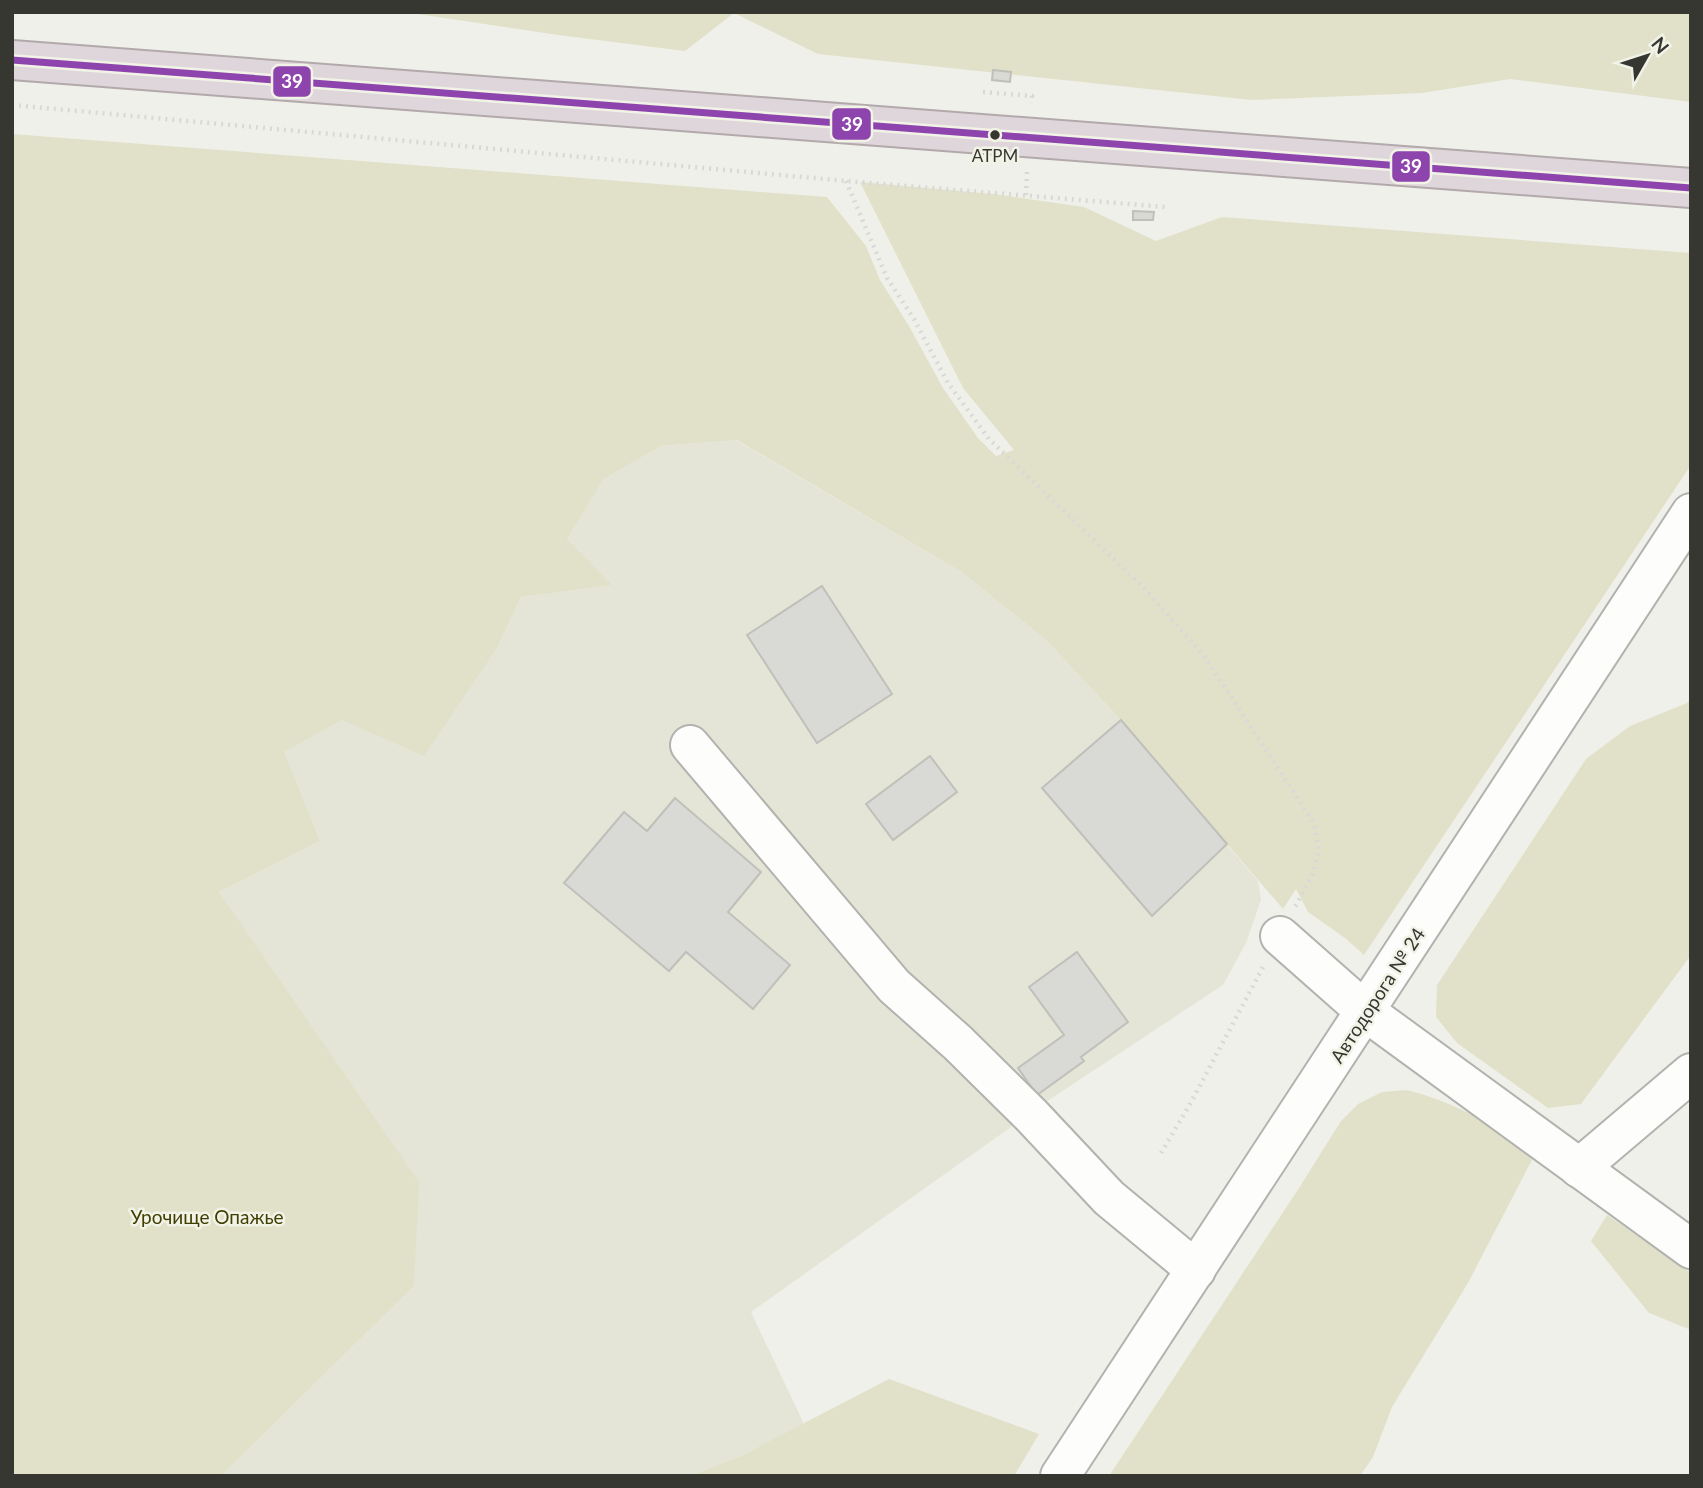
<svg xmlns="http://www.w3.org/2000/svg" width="1703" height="1488" font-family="Lato,sans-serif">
	<rect width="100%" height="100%" fill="#f0f0ea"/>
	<!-- built -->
	<path fill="#e5e5d7" d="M736,440l227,133 83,67 75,80 137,161 3,19 -15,43 -23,42 -177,117 -295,210 53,112 -61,31 -54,21h-468l193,-190 -195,-394 101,-51 -37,-89 59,-32 155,-72 24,-51 90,-12 -44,-46 37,-60 57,-33z"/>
	<!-- green -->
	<g fill="#e1e1ca">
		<path d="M404,12h1287v90l-181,-23 -88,14 -170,7 -434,-46 -84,-41 -49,38 -127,-16z"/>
		<path d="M12,134l815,63 39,49 14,34 29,46 34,62 35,50 18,18 18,-6 -51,-62 -103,-206 134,12 90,13 72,34 66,-24 469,36v212l-327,490 -19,-17 -37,-26 -12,-23 -13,20 -162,-189 -75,-80 -83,-67 -226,-133 -76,6 -57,33 -37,60 45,46 -91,12 -24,51 -73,108 -82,-36 -58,32 36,89 -101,51 200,290 -5,104 -193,190h-209z"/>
		<path d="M1691,698v257l-110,149 -33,4 -91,-65 -21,-26 1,-32 149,-226 44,-33 57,-23z"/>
		<path d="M1407,1090c47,12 90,35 127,66l-66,127 -76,124 -19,50 -13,19h-251l190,-288 42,-67 17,-17 24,-12z"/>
		<path d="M1607,1215l84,58v57l-42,-17 -58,-72z"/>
		<path d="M889,1379l150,55 -25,42h-325l54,-21z"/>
	</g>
	<!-- building -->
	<g fill="#d9d9d5" stroke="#c0c0bb" stroke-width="2">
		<path d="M993,70l18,2 -1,10 -18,-2z"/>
		<path d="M1133,211l21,1 -1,8h-20z"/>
		<path d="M822,586l70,108 -75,49 -70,-108z"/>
		<path d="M1121,720l106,124 -75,72 -110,-128z"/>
		<path d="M930,756l27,36 -64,48 -27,-36z"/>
		<path d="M675,798l86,74 -33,40 62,53 -37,44 -67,-57 -17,19 -105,-88 60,-71 23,19z"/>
		<path d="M1077,952l51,70 -47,35 3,4 -47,34 -19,-27 46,-33 -35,-48z"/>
	</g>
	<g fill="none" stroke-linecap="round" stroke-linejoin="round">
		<!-- minor casing -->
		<g stroke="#b2b2ae" stroke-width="42">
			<g id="minor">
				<path d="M690,745l204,241 64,57 73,72 78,83 87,72"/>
				<path d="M1280,936l86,76 325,237"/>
				<path d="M1579,1168l112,-95"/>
				<path d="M1060,1476l631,-963"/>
			</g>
		</g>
		<!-- highway casing -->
		<g stroke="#b2a9ab" stroke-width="42">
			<path id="highway" d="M12,60l1679,128"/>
		</g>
		<!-- path -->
		<g stroke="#d8d8d6" stroke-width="4.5" stroke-dasharray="2 5" stroke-linecap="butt">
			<path d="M983,92l49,4 -1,7"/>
			<path d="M12,105l834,76 320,26"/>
			<path d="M846,181l41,97 27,41 34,64 41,56 157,151 58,66 110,167 5,26 -6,25 -18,33"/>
			<path d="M1026,195l1,-24"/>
			<path d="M1161,1153l28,-47 74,-139"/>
		</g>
		<!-- minor -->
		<use href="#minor" stroke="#fdfdfc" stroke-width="38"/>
		<!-- highway -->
		<use href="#highway" stroke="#ded6da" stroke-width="38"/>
		<!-- bus-1 casing -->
		<g stroke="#f2f3e7" stroke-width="12">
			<path id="bus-1" d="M12,60l1679,128"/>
		</g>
		<!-- bus-1 -->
		<use href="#bus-1" stroke="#8e44ad" stroke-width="7"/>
	</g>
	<!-- markers -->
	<circle fill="#373732" stroke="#f2f3e7" stroke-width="2.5" cx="995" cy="135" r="6"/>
	<g text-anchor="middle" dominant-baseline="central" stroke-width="5" stroke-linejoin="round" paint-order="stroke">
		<!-- bus labels -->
		<g font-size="17" fill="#373732" stroke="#f2f3e7">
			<text x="995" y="155">АТРМ</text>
		</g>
		<!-- street labels -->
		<g font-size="19" fill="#373732" stroke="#f2f3e7">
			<text transform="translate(1377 995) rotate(-57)">Автодорога № 24</text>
		</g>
		<!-- park labels -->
		<g font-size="19" fill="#403e00" stroke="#f2f3e7">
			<text x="207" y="1216">Урочище Опажье</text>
		</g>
	</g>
	<g stroke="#f2f3e7" stroke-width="2.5">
		<rect x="272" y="65" width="40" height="33" rx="7" fill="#8e44ad"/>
		<rect x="831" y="107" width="41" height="34" rx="7" fill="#8e44ad"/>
		<rect x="1391" y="150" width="40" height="33" rx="7" fill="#8e44ad"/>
	</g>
	<g font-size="19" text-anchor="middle" font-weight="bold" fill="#fff">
		<text x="292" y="88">39</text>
		<text x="852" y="131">39</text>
		<text x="1411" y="173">39</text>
	</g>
	<!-- border -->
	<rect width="1703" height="1488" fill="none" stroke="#373732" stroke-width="28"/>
	<!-- north arrow -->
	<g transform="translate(1647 56) rotate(51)" stroke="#f2f3e7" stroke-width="5" paint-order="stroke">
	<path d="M0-5L12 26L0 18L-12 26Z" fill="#373732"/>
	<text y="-10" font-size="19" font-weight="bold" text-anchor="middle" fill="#373732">N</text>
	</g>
</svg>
